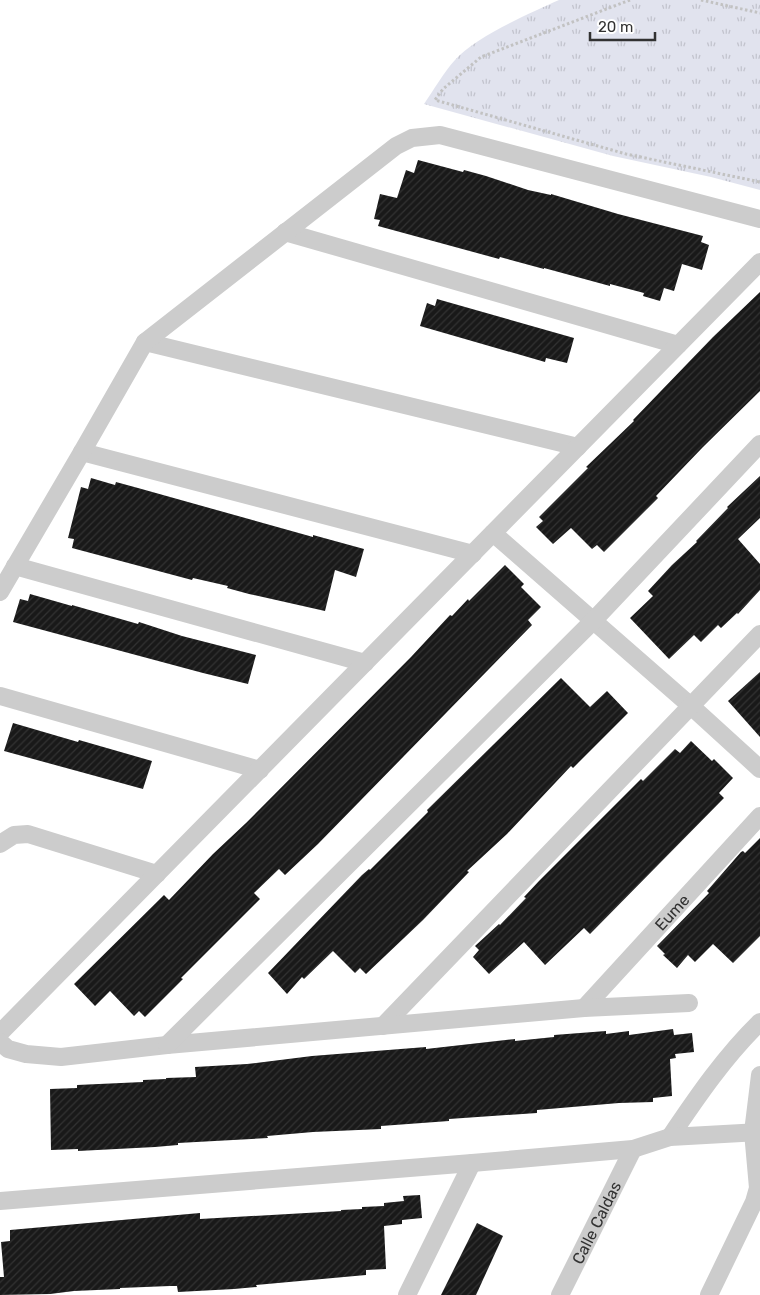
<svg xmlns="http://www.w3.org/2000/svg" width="760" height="1295" font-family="Rubik,sans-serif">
	<defs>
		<pattern id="park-tufts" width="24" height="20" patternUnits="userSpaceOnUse" patternTransform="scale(1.25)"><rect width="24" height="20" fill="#e1e3ee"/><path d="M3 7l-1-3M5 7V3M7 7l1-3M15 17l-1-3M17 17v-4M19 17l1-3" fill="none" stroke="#c2c3cd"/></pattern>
		<pattern id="building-hatch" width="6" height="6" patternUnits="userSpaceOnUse" patternTransform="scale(1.25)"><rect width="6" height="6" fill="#191919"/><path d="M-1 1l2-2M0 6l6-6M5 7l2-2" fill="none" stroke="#323232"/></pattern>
	</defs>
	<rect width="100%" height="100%" fill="#fff"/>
	<!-- park -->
	<path fill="url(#park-tufts)" d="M559,0h201v190l-49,-13 -98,-21 -189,-52c10,-14 19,-31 31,-44 20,-23 75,-47 104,-60z"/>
	<!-- building -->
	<g fill="url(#building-hatch)">
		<path d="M418,160l45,12 1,-2 22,6 42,14 23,5v-1l67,20 85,22 -2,6 8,3 -7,25 -20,-6 -8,27 -10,-3 -4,13 -17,-5 1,-3 -34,-9v2l-66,-18v1l-44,-12 -1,2 -121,-33 2,-6 -6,-1 6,-25 17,4 9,-28 8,3z"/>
		<path d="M760,292v99l-57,56 -47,49 2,2 -54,54 -7,-7 -5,4 -21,-21 -18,16 -17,-17 7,-6 -4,-4 49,-49 -2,-1 48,-46 -1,-1 80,-83z"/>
		<path d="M437,299l137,39 -7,25 -21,-5 -1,4 -125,-36 7,-23 8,3z"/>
		<path d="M760,476v42l-22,21 22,25v26l-22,24 -1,-1 -16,15 -3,-3 -17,17 -7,-7 -25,24 -39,-41 23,-22 -5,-5 24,-26 25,-23 -1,-1 32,-33 -1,-1z"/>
		<path d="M91,478l24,7 1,-3 22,6 175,49v-2l51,14 -8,28 -21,-7 -10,41 -76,-17 -22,-6 1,-2 -35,-8 -1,2 -120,-32 2,-9 -6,-1 13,-51 7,2z"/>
		<path d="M505,565l19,19 -3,3 20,20 -13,13 4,5 -214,219 -33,31 -6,-6 -25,24 6,6 -79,79 2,1 -38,38 -6,-6 -5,5 -24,-25 -15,15 -21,-22 90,-89 5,5 44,-46 33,-31 165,-166 39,-42 2,1 16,-17 1,2z"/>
		<path d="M30,594l42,12v-1l66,19 1,-2 43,14 74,19 -8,29 -45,-11 -190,-51 7,-23 8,2z"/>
		<path d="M760,672v65l-32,-36z"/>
		<path d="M561,678l29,29 17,-16 21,22 -55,55 -2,-2 -64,68 -40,37 2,1 -46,48 -57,54 -6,-6 -5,5 -22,-22 -29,28 -2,-2 -15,17 -19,-21 94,-98 7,-6 1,1 58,-58 -1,-2z"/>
		<path d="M13,723l65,19 1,-2 73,21 -9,28 -139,-38z"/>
		<path d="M691,741l21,20 2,-2 19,19 -14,15 5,5 -134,136 -6,-6 -39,37 -21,-23 -35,32 -16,-17 6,-7 -4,-4 24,-22 1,1 26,-27 -2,-1 15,-16 102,-102 2,2 32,-32 5,4z"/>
		<path d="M760,838v98l-27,27 -20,-19 -18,18 -7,-7 -11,13 -14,-13 2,-1 -8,-8 52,-53 -2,-2 34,-39 2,-1 2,2z"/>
		<path d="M673,1029l1,6 18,-2 2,19 -19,2 1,4 -6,1 2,37 -19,2v4l-34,1 -82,7v3l-88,6v2l-68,5v3l-68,3 -46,4 1,2 -90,5v2l-23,2 -77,4v-2l-27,1 -1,-61 27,-1v-3l66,-3v-2l23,-1v-1l30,-1 -1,-10 52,-3 65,-8 114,-9v2l89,-10v2l39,-4v-2l52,-4v3l23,-3v4z"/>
		<path d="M420,1195l2,23 -20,2v4l-18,2 2,43 -20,1v5l-110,10 1,2 -23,2 -56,3 -1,-6h-7l-50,2v1l-46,2 -24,3 -50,1v-18h4l-3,-35 9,-1v-11l190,-17v6l141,-8v-1l21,-1v-2l22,-1v-3l20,-2 -1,-5z"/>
		<path d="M477,1223l26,13 -27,59h-35z"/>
	</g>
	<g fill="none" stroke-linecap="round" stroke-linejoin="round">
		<!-- path -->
		<g stroke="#c2c2c2" stroke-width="3" stroke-dasharray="2.5 2.5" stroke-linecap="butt">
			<path d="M630,0l-149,57 -38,32 -8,11 191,54 134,28"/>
			<path d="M701,0l59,13"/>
		</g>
		<!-- minor -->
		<g stroke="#ccc" stroke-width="18">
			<path d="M285,232l393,113"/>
			<path d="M145,342l433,105"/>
			<path d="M82,452l391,102"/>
			<path d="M493,533l199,174 68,62"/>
			<path d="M15,566l350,97"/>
			<path d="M0,592l82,-140 63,-110 251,-196 16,-8 28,-3 320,84"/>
			<path d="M0,696l260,74"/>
			<path d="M0,844l14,-9 14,-1 129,40"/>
			<path id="s1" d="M584,1008l176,-192"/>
			<path d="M383,1026l377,-392"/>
			<path d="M0,1033l760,-771"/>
			<path d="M0,1042l8,7 18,5 35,3 106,-12 417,-37 105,-5"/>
			<path d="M167,1045l426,-424 167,-177"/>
			<path d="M670,1137c27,-40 55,-81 90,-115"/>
			<path d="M0,1201l472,-38 161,-14 37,-12 90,-5"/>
			<path d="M407,1295l65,-132"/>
			<path id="s2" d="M560,1295l73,-146"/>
			<path d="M709,1295l45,-93 4,-14 -5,-56 7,-57"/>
		</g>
	</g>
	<g text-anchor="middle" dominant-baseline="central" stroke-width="5" stroke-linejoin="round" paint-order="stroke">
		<!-- street labels -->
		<g font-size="16" fill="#323232" stroke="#fff">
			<text stroke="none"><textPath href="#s1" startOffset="130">Eume</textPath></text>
			<text stroke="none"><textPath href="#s2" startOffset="81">Calle Caldas</textPath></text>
		</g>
	</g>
	<!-- scale -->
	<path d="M590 32v8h65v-8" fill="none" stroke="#323232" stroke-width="2.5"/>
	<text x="598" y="32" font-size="15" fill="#323232" stroke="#ffffff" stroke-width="4" paint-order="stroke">20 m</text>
</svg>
